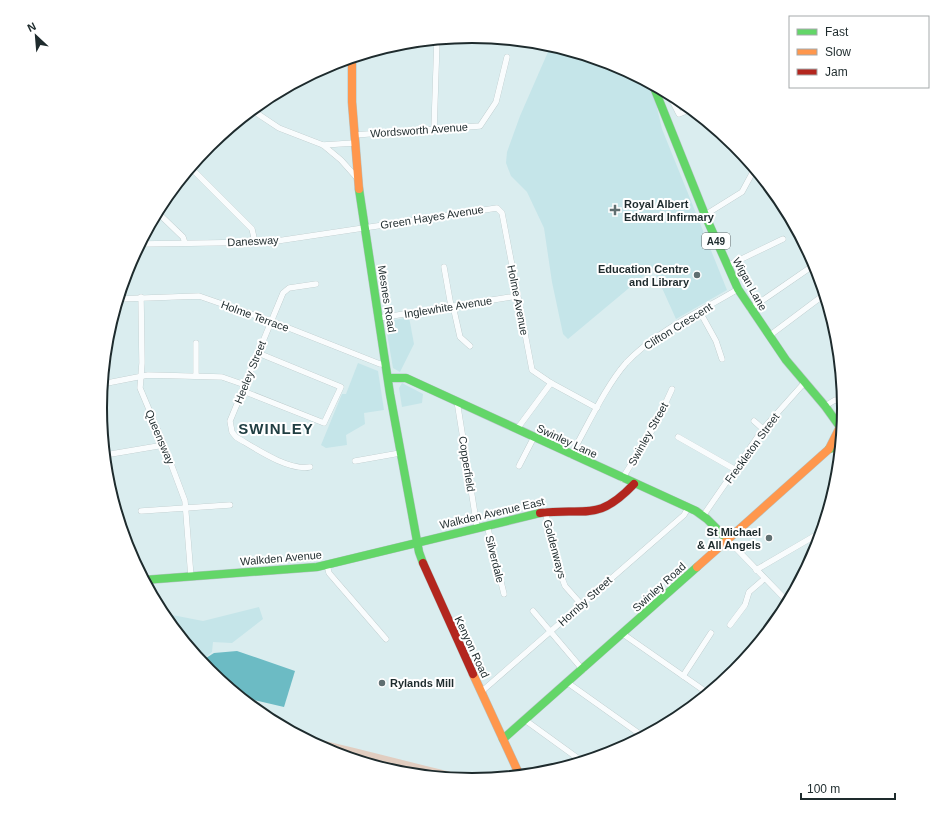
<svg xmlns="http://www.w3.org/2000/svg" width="945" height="817" font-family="Arial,sans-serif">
	<rect width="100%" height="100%" fill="#daedef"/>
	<!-- built -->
	<g fill="#c5e5e9">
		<path d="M551,45l64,19 32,18 7,13 8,34 65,161 -51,29 -23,-51 -85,71 -5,-5 -11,-52 -8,-54 -17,-36 -16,-16 -5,-13 1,-11 13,-36z"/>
		<path d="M409,317l5,27 -14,28 -7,-4 -8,-46z"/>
		<path d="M358,363l20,8 6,39 -20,3 1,11 -19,11 1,10 -21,3 -5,-3 21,-51h4z"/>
		<path d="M402,383l21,11 -1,9 -20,4 -3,-19z"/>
		<path d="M259,607l4,12 -31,24 -19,-1 -1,10 -7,6 38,38 -2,2 -32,-26 -47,-59 41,8z"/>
	</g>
	<!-- green -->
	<path fill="#e1cdc0" d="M294,734c65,14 128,32 192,46 -45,4 -114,-10 -156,-27 -12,-5 -24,-13 -36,-19z"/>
	<!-- water -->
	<path fill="#6cbbc4" d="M237,651l58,20 -11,36 -38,-9 -40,-40 8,-5z"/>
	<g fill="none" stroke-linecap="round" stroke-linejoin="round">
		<!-- street casing -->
		<g stroke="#b4c3c4" stroke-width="6">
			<g id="street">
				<path d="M657,94c14,-1 16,9 22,20l13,-5"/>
				<path d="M252,110l27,18 44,17 18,15 16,18"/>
				<path d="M434,130l3,-91"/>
				<path d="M354,135l126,-9 16,-24 11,-45"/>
				<path d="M323,145l31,-2"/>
				<path d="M191,168l61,61 3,13"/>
				<path d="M157,212l26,25 2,6"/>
				<path d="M705,215l37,-23 13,-24"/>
				<path d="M140,244l130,-2 227,-34 5,5 30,157 19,13 46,25"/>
				<path d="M727,266l56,-27"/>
				<path d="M444,267l7,39"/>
				<path d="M141,297l1,66 -2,25 24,57 21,56 6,76"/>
				<path d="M118,299l81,-3 72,25 109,43h6"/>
				<path d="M453,306l7,31 10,9"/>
				<path d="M750,309l61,-42"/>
				<path d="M700,312l16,29 6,18"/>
				<path d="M379,318l138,-22"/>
				<path d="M769,336l56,-42"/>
				<path d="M196,376v-33"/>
				<path d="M102,384l46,-9 74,2 23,8"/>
				<path d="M243,391l81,32 17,-36 -83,-34"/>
				<path d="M457,401l20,126"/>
				<path d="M825,406l10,-6 9,2"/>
				<path d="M754,421l9,8"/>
				<path d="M838,424l6,-7"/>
				<path d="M517,429l34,-46"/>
				<path d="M678,437l58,33"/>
				<path d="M105,455l59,-10"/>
				<path d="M571,455c16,-28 34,-68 55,-92 30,-32 74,-51 112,-74"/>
				<path d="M355,461l45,-8"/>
				<path d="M519,466l15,-29"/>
				<path d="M310,467c-22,4 -55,-19 -74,-30l-4,-5 -2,-11 53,-128 6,-5 27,-4"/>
				<path d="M622,479l34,-55 16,-35"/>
				<path d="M141,511l89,-6"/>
				<path d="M545,511l17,67 3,8 16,18"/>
				<path d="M703,516l60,-87 42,-47"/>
				<path d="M487,525l17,69"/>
				<path d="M728,540l61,63"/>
				<path d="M327,565l2,8 57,66"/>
				<path d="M756,570l67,-39"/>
				<path d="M533,611l50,59"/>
				<path d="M730,625l15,-20 4,-13 15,-13"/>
				<path d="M623,634l86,60"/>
				<path d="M683,676l28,-43"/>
				<path d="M568,683l76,54"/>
				<path d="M481,692l203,-177 4,-7"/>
				<path d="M525,720l58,42"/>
			</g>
		</g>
		<!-- fast casing -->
		<g stroke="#b4c3c4" stroke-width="9">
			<g id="fast">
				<path d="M653,85l52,130 33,74 48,71 39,46 18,25"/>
				<path d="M359,189l31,205 29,158 4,11"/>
				<path d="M389,378h17l290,133 11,8 21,21"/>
				<path d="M829,449l12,-3"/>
				<path d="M144,580l173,-13 223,-54"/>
				<path d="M503,739l194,-172"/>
			</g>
		</g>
		<!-- slow casing -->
		<g stroke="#b4c3c4" stroke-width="9">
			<g id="slow">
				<path d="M352,58v44l7,87"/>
				<path d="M697,567l132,-118 11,-22"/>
				<path d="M473,674l47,102"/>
			</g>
		</g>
		<!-- jam casing -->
		<g stroke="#b4c3c4" stroke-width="9">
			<g id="jam">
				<path d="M540,513c46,-6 57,10 94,-29"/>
				<path d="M423,563l50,111"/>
			</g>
		</g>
		<!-- street -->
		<use href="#street" stroke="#f9fcfd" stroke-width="5.5"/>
		<!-- fast -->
		<use href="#fast" stroke="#63d668" stroke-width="8"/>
		<!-- slow -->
		<use href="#slow" stroke="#ff974d" stroke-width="8"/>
		<!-- jam -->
		<use href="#jam" stroke="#b3261e" stroke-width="8"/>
	</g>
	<!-- markers -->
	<g fill="#606f71" stroke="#fff" stroke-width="1.5">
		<path d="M613 204h4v4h4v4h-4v4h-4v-4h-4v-4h4z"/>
		<circle cx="697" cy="275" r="4"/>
		<circle cx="769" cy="538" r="4"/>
		<circle cx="382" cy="683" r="4"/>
	</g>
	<g text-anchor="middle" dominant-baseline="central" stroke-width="4" stroke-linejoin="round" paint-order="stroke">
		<!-- shield labels -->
		<rect fill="#fff" stroke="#626b6c" stroke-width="1" x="702" y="233" width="28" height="16" rx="3"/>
		<g font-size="10" font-weight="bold" fill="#1e2b2d">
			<text x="716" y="241">A49</text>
		</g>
		<!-- street labels -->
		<g font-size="11" fill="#1e2b2d" stroke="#fff">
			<text transform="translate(419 130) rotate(-4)">Wordsworth Avenue</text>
			<text transform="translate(432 217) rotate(-9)">Green Hayes Avenue</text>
			<text transform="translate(253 241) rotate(-3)">Danesway</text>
			<text transform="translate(750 284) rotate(61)">Wigan Lane</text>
			<text transform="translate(387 299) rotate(81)">Mesnes Road</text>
			<text transform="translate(518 300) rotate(79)">Holme Avenue</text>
			<text transform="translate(448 307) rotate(-9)">Inglewhite Avenue</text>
			<text transform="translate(255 316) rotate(20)">Holme Terrace</text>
			<text transform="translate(678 326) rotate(-32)">Clifton Crescent</text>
			<text transform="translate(250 372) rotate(-68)">Heeley Street</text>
			<text transform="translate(648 434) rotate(-61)">Swinley Street</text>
			<text transform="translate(160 437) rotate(67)">Queensway</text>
			<text transform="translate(567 441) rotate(25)">Swinley Lane</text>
			<text transform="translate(752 448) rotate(-54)">Freckleton Street</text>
			<text transform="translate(467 464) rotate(81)">Copperfield</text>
			<text transform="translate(492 513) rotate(-13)">Walkden Avenue East</text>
			<text transform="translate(555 549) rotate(75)">Goldenways</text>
			<text transform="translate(281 558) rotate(-5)">Walkden Avenue</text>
			<text transform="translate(495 559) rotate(76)">Silverdale</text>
			<text transform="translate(659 587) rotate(-42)">Swinley Road</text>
			<text transform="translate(585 601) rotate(-42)">Hornby Street</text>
			<text transform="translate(472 647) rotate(65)">Kenyon Road</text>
		</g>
		<!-- poi labels -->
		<g font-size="11" font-weight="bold" fill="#1e2b2d" stroke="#fff" text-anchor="start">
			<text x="624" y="204">Royal Albert<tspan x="624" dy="13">Edward Infirmary</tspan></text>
			<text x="689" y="269" text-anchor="end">Education Centre<tspan x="689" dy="13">and Library</tspan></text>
			<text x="761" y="532" text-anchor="end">St Michael<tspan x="761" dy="13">&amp; All Angels</tspan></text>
			<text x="390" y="683">Rylands Mill</text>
		</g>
		<!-- district labels -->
		<g font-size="15" font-weight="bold" letter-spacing="1" fill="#203e42" stroke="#fff">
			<text x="276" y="428">SWINLEY</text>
		</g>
	</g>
	<!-- crop -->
	<path d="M0 0H945V817H0ZM107 408a365 365 0 1 1 730 0a365 365 0 1 1-730 0Z" fill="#fff" fill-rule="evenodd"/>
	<path fill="none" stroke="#1e2b2d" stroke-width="2" d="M107 408a365 365 0 1 1 730 0a365 365 0 1 1-730 0Z"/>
	<!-- legend -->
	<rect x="789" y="16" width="140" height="72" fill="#ffffff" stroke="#a5aaab"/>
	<rect x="797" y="29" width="20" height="6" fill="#63d668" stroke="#a5aaab"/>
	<text x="825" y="36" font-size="12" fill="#1e2b2d">Fast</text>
	<rect x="797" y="49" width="20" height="6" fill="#ff974d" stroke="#a5aaab"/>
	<text x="825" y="56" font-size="12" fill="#1e2b2d">Slow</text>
	<rect x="797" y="69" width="20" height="6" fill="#b3261e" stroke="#a5aaab"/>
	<text x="825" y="76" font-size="12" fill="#1e2b2d">Jam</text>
	<!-- north arrow -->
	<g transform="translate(36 36) rotate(334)" stroke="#ffffff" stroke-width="3" paint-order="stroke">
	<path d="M0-3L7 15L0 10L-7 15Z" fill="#1e2b2d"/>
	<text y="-6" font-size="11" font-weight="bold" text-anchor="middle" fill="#1e2b2d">N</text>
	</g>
	<!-- scale -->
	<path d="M801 793v6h94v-6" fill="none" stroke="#1e2b2d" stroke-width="2"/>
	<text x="807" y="793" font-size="12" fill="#1e2b2d" stroke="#ffffff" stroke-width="3" paint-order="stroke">100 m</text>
</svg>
